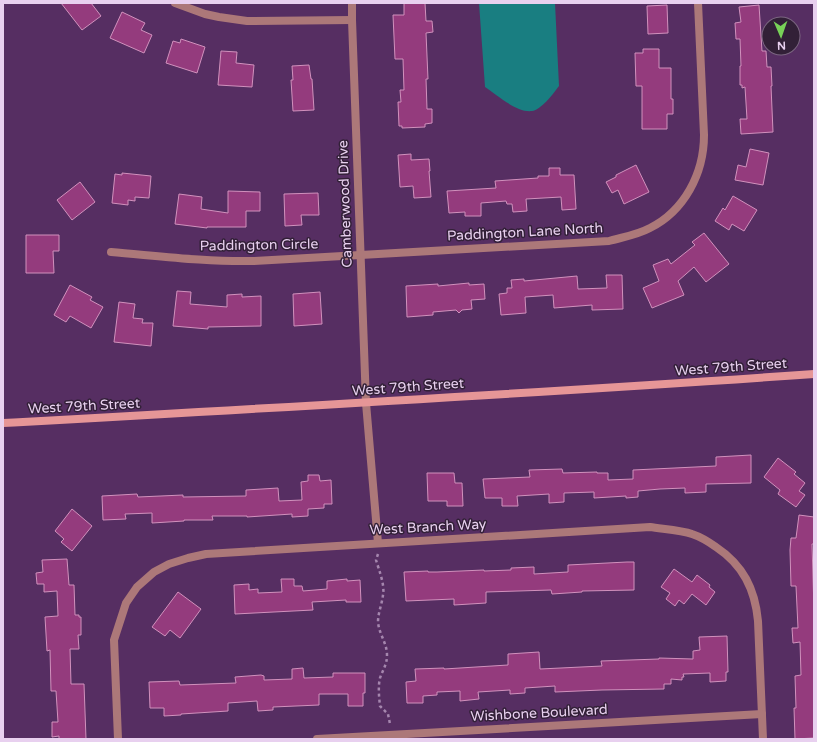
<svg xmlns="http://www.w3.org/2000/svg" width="817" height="742" font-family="'Varela Round',sans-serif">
	<rect width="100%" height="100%" fill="#562e62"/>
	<!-- water -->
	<path fill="#197e81" d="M479,3h76l4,83c-6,8 -18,24 -27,25 -15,2 -35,-16 -47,-24z"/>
	<!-- building -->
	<g fill="#943b7d" stroke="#d191bd">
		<path d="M61,3h30l10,13 -19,14z"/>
		<path d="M404,3h21l1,18h6l1,11 -7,1 2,46h-2l1,30h5v14l-7,1v3l-23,1v-2h-3l-1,-24h3l-1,-12h4l-1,-31h-8l-2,-44h11z"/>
		<path d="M667,5l1,28 -20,1 -1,-28z"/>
		<path d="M759,5l3,46h4l1,16h4l1,19h-1l2,46 -32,2 -1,-15h7l-2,-32 -3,1v-3h-2v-19h1l-1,-27h-4l-1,-16 6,-1 -2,-15z"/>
		<path d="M122,12l23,11 -4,7 11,5 -8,18 -34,-15z"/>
		<path d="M181,39l24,8 -8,26 -31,-10 7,-22 7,2z"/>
		<path d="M643,49h16v19h12v31h2v15h-6v15h-25v-43h-6l-1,-33h8z"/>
		<path d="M221,51l16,1 -1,11 18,2 -2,22 -34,-2z"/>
		<path d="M309,65l2,14h1l2,31 -21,1 -2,-31h2l-1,-14z"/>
		<path d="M750,149l19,4 -6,32 -28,-5 3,-15 8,2z"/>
		<path d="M411,154v6l18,-1 1,12h-1l2,26 -17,1 -1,-12 -13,1 -2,-32z"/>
		<path d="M636,165l13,27 -25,12 -6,-14 -6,3 -6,-11 10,-5v-2z"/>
		<path d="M549,168h11v7h14l2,34 -14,1 -1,-13 -35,2 1,12 -14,1 -1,-8h-5l-1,-3 -25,2v13h-16v-4l-16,1 -2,-22 49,-3 -1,-7 43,-3v-2h11z"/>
		<path d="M122,173l29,3 -2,22 -14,-1v4l-7,-1v5l-16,-2 3,-29 7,1z"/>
		<path d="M80,182l15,20 -23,18 -15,-20z"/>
		<path d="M228,191l32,1v19h-14v16h-39v1l-32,-4 4,-30 23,3 -1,12 27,4z"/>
		<path d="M318,193l1,22h-18l1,10 -17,1 -1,-32z"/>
		<path d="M733,196l24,14 -13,21 -12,-7 -3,6 -14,-9 8,-13 2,2z"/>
		<path d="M704,233l25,31 -23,18 -12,-15 -16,14 6,14 -32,13 -9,-20 16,-7 -6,-16 15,-6 3,5 24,-19 -3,-3z"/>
		<path d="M26,235h33v16h-6l1,22h-28z"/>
		<path d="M606,275h16l1,34 -31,1v-5l-38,3 -1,-13 -28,2 1,16 -25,2 -2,-21 8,-1v-5h5l-1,-8 13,-1v2l53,-5 1,13 29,-1z"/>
		<path d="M469,283v2l15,-1 1,15 -14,1 1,9 -10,1 -3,3 -3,-3 -23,2v3l-26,2 -1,-31 32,-2v2z"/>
		<path d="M70,285l22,12 -2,3 13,7 -12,21 -21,-12 -4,6 -12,-7z"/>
		<path d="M177,291l14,1 -1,12 37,3v-12l15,-1v3l19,-1v30l-53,1v2l-35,-3z"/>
		<path d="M320,292l2,32 -28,2 -1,-32z"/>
		<path d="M119,302l16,2 -2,14 10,1 -1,4h11l-2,23 -37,-4z"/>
		<path d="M751,455v28l-45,1v8l-21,1v-5l-25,1 -22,2v6l-12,1v-2l-32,2v-6l-30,1v9l-15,1v-9l-32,2 1,10h-16v-8h-17l-2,-19 47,-2 -1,-7 33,-1 1,4 34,-1v1h11v7l25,-1v-9l83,-4v-9z"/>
		<path d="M778,458l18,14 -2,2 11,9 -6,8 6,4 -9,12 -18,-13 2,-4 -16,-13z"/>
		<path d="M427,473h27l1,10h7l1,23h-16v-5h-19z"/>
		<path d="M308,475h11l1,6 11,-1 1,24h-8v4l-16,1v7l-16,1v-3l-45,3v-1h-35l1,4h-29v1l-32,2v-10l-27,1 1,5 -23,1 -1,-24 35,-2 1,3 45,-2v2l63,-1v-6l32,-2 1,13 23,-1 -1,-18 7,-1z"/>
		<path d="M72,509l20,17 -20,25 -11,-9 3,-3 -9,-8z"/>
		<path d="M799,515l15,2v27h-2l2,66v128l-19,1 -1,-31h2l-1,-32 6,-1 -1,-33 -7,1 -1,-15h6l-2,-42h-5l-1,-36 1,-12h5z"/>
		<path d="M67,559l2,26h5l1,30h4v2h2v18h-3l1,14h-9l1,35h13l2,55h-27v-3l-7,1v-15h6l-2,-31h-5l-1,-41 -3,1 -2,-34 13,-1 -1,-25 -13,1v-8h-7l-1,-11 7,-1 -1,-12z"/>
		<path d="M627,562h7v28l-52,1v1l-30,2 -1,-4 -65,2v11l-32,2v-6l-48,2 -2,-29 24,-1v1h9l47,-2v1l27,-1v-2l23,-1v7l34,-2v-7z"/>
		<path d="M674,569l18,13 5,-7 13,10 -1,2 6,5 -9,13 -14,-11 -8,10 -5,-4 -4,6 -9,-7 4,-6 -9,-6z"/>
		<path d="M281,579h13v7h8l1,5 24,-2v-8l20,-2v2l13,-1 1,22h-15v-2l-34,2 1,8 -78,4 -1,-29 15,-1v6l9,-1v4l24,-1z"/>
		<path d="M178,592l23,17 -21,29 -10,-8 -5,6 -13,-9z"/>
		<path d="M727,636l1,36h-2v9l-16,1v-9l-27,1 1,3h-2v3l-11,-1v5h-7v5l-62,1 -47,2v-6l-30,2v5l-15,1v-4l-32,2 1,7 -19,2v-10l-23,1v3l-14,1v7h-16l-1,-21 10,-1 -1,-12 29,-1v1l64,-4v-11l31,-2 1,17 62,-3 -1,-5 58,-2v-1l34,1v-8l7,-1 -1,-13z"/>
		<path d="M303,668l1,10 29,-1v-4h32v20h-2v13h-15v-12h-29v11l-46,2v3l-15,1 -1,-10 -29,2v8l-47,3v1l-17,1v-8h-14l-1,-26 30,-1 1,4 56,-2 -1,-6 26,-2 3,1v4l28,-1v-10z"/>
	</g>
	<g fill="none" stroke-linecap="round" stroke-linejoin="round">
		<!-- path -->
		<path stroke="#a586ae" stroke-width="2.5" stroke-dasharray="3 3" stroke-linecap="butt" d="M378,554l-2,6c3,10 9,25 7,35 -1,9 -5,18 -5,27 1,12 9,21 9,33 0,10 -4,14 -7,23 -2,8 -1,19 0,28l8,8 2,10"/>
		<!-- minor -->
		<g stroke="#ac7879" stroke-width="8">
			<path d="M175,3l30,11 14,3 28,4 105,-1"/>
			<path d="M352,3v17l14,383 12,140"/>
			<path d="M111,252c48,4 95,10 143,9l355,-20c14,-4 28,-6 41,-13 34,-17 54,-54 54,-93l-6,-132"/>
			<path d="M118,739l-4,-99 12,-37 11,-16 17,-15 15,-8 19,-6 18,-4 444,-27c12,2 31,3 42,7 9,3 17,8 24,13 27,18 39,42 42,74l5,118"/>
			<path d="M317,739l445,-25"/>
		</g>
		<!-- secondary -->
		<path stroke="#e69697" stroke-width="8" d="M3,423c270,-15 541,-30 811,-49"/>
	</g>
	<g text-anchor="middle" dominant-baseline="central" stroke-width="3" stroke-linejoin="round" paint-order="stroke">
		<!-- street labels -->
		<g font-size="14" fill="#e8d0ef" stroke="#322037">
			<text transform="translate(345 204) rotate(-92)">Camberwood Drive</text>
			<text transform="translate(525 232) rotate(-3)">Paddington Lane North</text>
			<text transform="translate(259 245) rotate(-1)">Paddington Circle</text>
			<text transform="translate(731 367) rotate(-4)">West 79th Street</text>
			<text transform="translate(408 387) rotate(-4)">West 79th Street</text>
			<text transform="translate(84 406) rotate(-3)">West 79th Street</text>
			<text transform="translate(428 527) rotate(-3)">West Branch Way</text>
			<text transform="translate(539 713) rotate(-3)">Wishbone Boulevard</text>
		</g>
	</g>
	<!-- border -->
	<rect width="817" height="742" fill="none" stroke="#e8d0ef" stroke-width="8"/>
	<!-- north arrow -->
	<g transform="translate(781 36) rotate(178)"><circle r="19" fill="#322037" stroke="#7b6681"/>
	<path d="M0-3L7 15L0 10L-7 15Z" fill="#78d258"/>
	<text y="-6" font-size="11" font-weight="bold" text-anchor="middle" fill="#e8d0ef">N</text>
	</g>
</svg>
